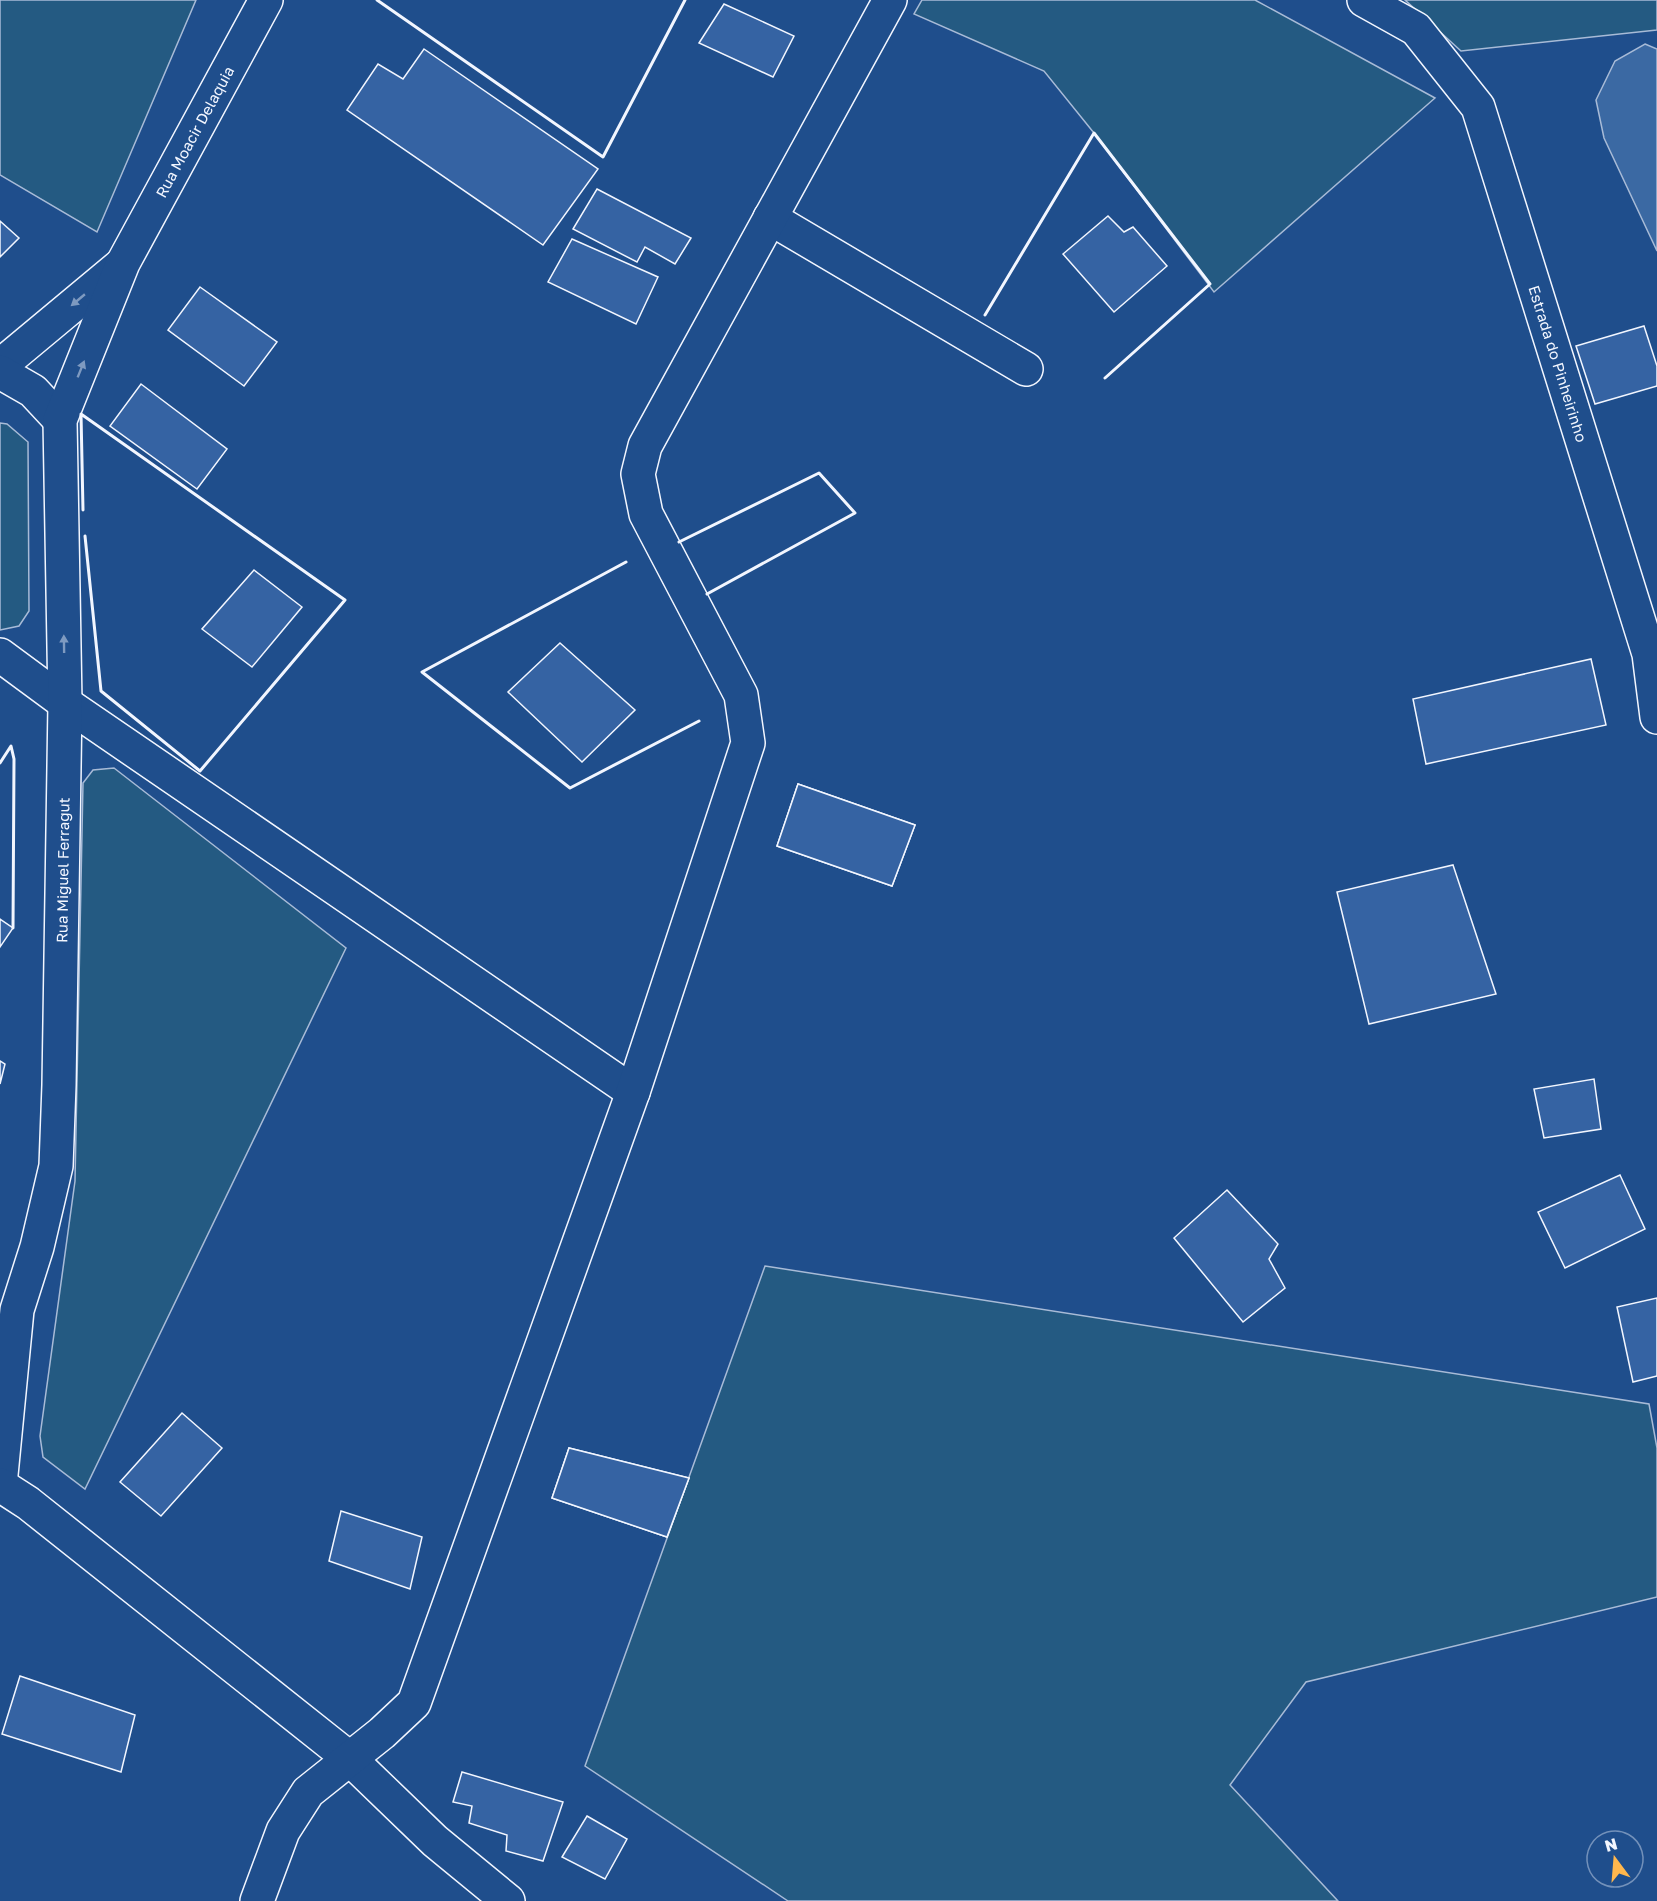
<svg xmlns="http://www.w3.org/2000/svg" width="1657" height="1901" font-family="'Golos Text',sans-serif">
	<rect width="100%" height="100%" fill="#1f4e8c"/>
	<!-- green -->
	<g fill="#245a82" stroke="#a8bbd7" stroke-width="1.5">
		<path d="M0,0h196l-99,232 -97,-57z"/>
		<path d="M922,0h333l180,98 -221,194 -120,-159 -50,-62 -130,-57z"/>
		<path d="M1405,0h252v30l-196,21z"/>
		<path d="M0,423l7,1 21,18 1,169 -10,15 -19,4z"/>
		<path d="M114,768l232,180 -261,541 -42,-32 -3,-21 35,-255 8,-398 10,-13z"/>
		<path d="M765,1266l884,138 8,44v149l-351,85 -76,103 108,116h-550l-203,-135z"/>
	</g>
	<!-- water -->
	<path fill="#3b69a3" stroke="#a8bbd7" stroke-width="1.5" d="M1645,44l12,5v202l-53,-113 -8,-38 19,-39z"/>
	<!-- building -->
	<g fill="#3563a3" stroke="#f2f6ff" stroke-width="1.5">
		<path d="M724,4l70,32 -21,41 -74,-34z"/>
		<path d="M424,49l174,120 -55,76 -196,-135 31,-46 25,15z"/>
		<path d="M597,189l94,49 -16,26 -30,-17 -8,15 -64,-33z"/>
		<path d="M1108,216l16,16 9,-5 34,39 -53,46 -51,-58z"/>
		<path d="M0,221l19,17 -19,19z"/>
		<path d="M572,239l86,38 -22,47 -88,-42z"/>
		<path d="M200,287l77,55 -33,44 -76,-56z"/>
		<path d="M1644,326l13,40v20l-62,18 -19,-58z"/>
		<path d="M141,384l86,65 -30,40 -87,-63z"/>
		<path d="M254,570l48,37 -50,60 -50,-38z"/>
		<path d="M560,643l75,67 -53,52 -74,-70z"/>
		<path d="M1591,659l15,66 -180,39 -13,-65z"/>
		<path d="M798,784l117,41 -23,61 -115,-40z"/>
		<path d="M798,784l117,41 -23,61 -115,-40z"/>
		<path d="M1453,865l43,129 -127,30 -32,-132z"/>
		<path d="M0,919l13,9 -13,19z"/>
		<path d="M0,1061l5,3 -5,20z"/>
		<path d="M1594,1079l7,50 -57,9 -10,-49z"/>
		<path d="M1620,1175l25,54 -80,39 -27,-56z"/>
		<path d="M1227,1190l51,54 -9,15 16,29 -42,34 -69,-84z"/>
		<path d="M1657,1298v78l-24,6 -16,-75z"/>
		<path d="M182,1413l40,35 -61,68 -41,-34z"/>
		<path d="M569,1448l120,30 -22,59 -115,-39z"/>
		<path d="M569,1448l120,30 -22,59 -115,-39z"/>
		<path d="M341,1511l81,26 -12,52 -81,-28z"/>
		<path d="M20,1676l115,39 -14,57 -119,-38z"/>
		<path d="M462,1772l101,30 -20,59 -37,-10 1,-16 -38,-12 3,-17 -19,-4z"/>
		<path d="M587,1816l40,23 -22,40 -43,-22z"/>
	</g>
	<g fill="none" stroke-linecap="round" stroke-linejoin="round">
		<!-- minor casing -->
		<g stroke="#f2f6ff" stroke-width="36">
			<g id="minor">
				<path id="s1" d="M1364,0l52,29 62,78 171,547 8,63"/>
				<path d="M770,218l256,151"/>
				<path d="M0,366l120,-100"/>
				<path d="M0,372l33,19 27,29"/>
				<path d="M0,655l65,48 568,389"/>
				<path id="s2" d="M0,1485l17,-175 20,-63 19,-81 3,-81 6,-382 -5,-283 63,-157 143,-263"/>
				<path d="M0,1485l28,18 321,255 86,83 73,60"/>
				<path d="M257,1901l26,-70 25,-39 74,-59 32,-30 219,-611 115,-349 -7,-48 -95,-181 -8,-40 7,-28 245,-446"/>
			</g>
		</g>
		<!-- minor -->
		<use href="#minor" stroke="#1f4e8c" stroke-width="33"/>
		<!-- wall -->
		<g stroke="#f2f6ff" stroke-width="3">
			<path d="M377,0l226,157 82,-157"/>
			<path d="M985,315l109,-182 116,151 -105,94"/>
			<path d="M83,510l-2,-96 264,186 -145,171 -99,-80 -16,-155"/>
			<path d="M679,542l140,-69 36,40 -148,81"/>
			<path d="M626,562l-204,110 148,116 129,-67"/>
			<path d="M0,763l11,-17 3,13 -1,169"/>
		</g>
	</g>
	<!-- one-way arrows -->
	<defs><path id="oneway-solid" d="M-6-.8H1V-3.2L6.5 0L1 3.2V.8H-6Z" transform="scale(1.5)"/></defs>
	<g fill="#7e9ac0">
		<use href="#oneway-solid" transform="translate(78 300) rotate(140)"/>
		<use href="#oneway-solid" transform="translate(81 369) rotate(-68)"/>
		<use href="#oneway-solid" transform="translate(64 644) rotate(-91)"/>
	</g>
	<g text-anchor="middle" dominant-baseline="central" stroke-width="4.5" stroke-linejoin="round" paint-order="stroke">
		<!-- street labels -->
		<g font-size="15" fill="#f2f6ff" stroke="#1f4e8c">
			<text stroke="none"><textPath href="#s2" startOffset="1390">Rua Moacir Delaquia</textPath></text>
			<text stroke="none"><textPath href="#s1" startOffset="428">Estrada do Pinheirinho</textPath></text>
			<text stroke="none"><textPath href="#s2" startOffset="621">Rua Miguel Ferragut</textPath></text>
		</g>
	</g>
	<!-- north arrow -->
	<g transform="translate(1615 1859) rotate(344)"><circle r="28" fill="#1f4e8c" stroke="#7391ba" stroke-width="1.5"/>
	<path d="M0-4.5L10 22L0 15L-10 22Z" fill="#ffb74d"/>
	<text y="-9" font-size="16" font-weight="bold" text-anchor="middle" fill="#f2f6ff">N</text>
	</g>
</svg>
